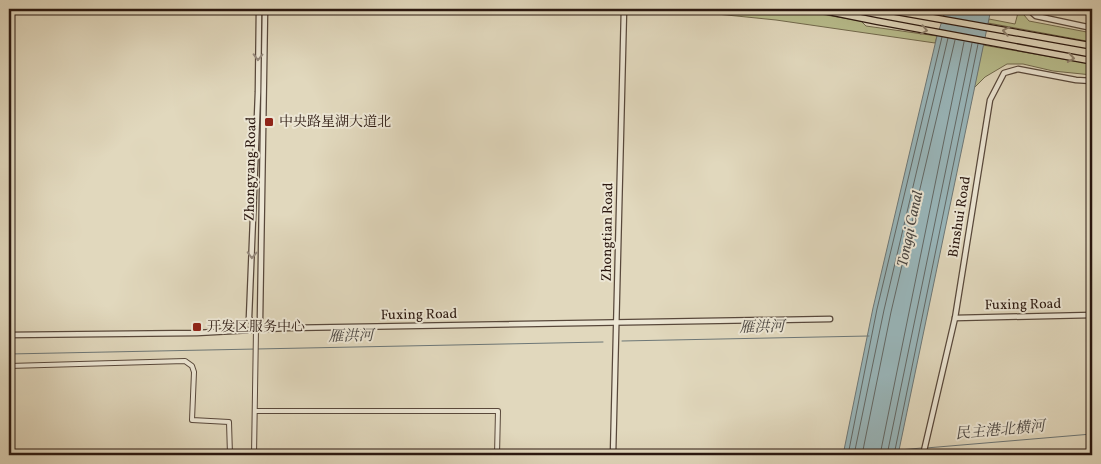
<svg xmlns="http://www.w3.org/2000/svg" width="1101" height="464" font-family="Vollkorn,'Noto Serif SC',serif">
	<rect width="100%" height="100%" fill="#e1d8bd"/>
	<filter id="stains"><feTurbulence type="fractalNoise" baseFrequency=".004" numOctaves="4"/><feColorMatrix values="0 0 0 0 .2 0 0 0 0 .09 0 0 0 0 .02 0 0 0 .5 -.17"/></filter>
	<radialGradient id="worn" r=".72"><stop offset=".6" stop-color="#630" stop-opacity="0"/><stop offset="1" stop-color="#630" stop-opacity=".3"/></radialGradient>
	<!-- green -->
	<g fill="#b8bd8d" stroke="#726a4e">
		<path d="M9,9h238l1,5 -239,-2z"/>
		<path d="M299,9h314v3l-101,1z"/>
		<path d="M667,9h124l70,12 5,5 71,10 -2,7 -159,-23z"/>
		<path d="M903,9h43l-3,8z"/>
		<path d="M1019,9l10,12 63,12v9l-104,-19 1,-4 26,5z"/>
		<path d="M983,45l109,19v11l-39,-4 -30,-7h-16l-22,13 -11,11z"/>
	</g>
	<!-- water -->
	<path fill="#99b7bc" stroke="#6d7777" d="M946,9h45l-93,446h-55l30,-147 64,-272z"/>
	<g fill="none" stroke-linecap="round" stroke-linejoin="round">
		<!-- shore -->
		<g stroke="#626866" stroke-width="1">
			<path d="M848,455l29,-146 65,-272"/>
			<path d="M854,455l30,-145 64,-272"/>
			<path d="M862,455l29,-143 64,-272"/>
			<path d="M880,455l84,-413"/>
			<path d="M887,455l85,-412"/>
			<path d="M894,455l84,-411"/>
		</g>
		<!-- stream -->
		<g stroke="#6d7777" stroke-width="1">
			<path d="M622,341l247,-5"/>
			<path d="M9,354l594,-12"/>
			<path d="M926,448l166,-14"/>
			<path d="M899,450l23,-2"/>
		</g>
		<!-- minor casing -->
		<g stroke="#58483b" stroke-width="6">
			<g id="minor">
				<path d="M9,366l176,-5 7,5 2,6 -2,48 37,2 1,33"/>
				<path d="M255,411h243l-1,44"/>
				<path d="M254,455l2,-126"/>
			</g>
		</g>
		<!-- tertiary casing -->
		<g stroke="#58483b" stroke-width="7">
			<g id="tertiary">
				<path d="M1028,9l8,7 56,12"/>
				<path d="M955,318l137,-3"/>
				<path d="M256,329l-7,-11 9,-226 1,-83"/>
				<path d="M256,329l4,-9 5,-311"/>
				<path d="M9,335l188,-2 90,-5 543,-9"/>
				<path d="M613,455l11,-446"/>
				<path d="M923,455l32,-137 35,-218 14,-27 14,-4 58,11 16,1"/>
			</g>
		</g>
		<!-- primary casing -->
		<g stroke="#2b1810" stroke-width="8">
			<g id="primary">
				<path d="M817,9l59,12 216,40"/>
				<path d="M883,9l209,37"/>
			</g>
		</g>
		<!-- minor -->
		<use href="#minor" stroke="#ece6d4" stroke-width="4"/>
		<!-- tertiary -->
		<use href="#tertiary" stroke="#ece6d4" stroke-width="4.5"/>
		<!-- primary -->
		<use href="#primary" stroke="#e1d8bd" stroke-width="5.5"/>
	</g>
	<!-- one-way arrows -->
	<defs><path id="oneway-chevron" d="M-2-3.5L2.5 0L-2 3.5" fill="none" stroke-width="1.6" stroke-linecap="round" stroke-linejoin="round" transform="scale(1.25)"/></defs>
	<g stroke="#8f826f">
		<use href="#oneway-chevron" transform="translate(924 30) rotate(11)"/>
		<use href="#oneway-chevron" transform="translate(1006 31) rotate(-170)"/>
		<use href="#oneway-chevron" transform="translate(1071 58) rotate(9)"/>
	</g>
	<g stroke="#95897c">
		<use href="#oneway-chevron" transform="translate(258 57) rotate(91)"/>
		<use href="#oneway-chevron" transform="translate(252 255) rotate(92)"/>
	</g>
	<!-- markers -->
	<g fill="#8f2418" stroke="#ece6d4" stroke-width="2">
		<rect x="264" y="117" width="10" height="10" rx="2.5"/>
		<rect x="192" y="322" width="10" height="10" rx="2.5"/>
	</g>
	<g text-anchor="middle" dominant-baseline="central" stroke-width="4" stroke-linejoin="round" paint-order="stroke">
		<!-- poi labels -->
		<g font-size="14" fill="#2b1810" stroke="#ece6d4" text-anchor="start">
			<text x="279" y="122">中央路星湖大道北</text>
			<text x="207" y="327">开发区服务中心</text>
		</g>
		<!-- street labels -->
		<g font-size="14" fill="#2b1810" stroke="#ece6d4">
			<text transform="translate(251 169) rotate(-89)">Zhongyang Road</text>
			<text transform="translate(960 217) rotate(-81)">Binshui Road</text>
			<text transform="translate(608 232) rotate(-89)">Zhongtian Road</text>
			<text transform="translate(1023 305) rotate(-1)">Fuxing Road</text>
			<text transform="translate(419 315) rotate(-1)">Fuxing Road</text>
		</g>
		<!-- water labels -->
		<g font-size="15" font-style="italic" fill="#4c4844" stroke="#ece6d4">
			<text transform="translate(911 229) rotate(-78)">Tongqi Canal</text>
			<text transform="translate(762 328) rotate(-1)">雁洪河</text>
			<text transform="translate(351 337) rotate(-1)">雁洪河</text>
			<text transform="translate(1000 431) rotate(-5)">民主港北横河</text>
		</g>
	</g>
	<!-- margin -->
	<rect width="1101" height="464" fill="none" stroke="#e1d8bd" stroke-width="30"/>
	<rect x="10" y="10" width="1081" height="444" fill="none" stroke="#2b1810" stroke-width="2.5"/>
	<rect x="15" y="15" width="1071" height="434" fill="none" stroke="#2b1810"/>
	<rect width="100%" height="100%" filter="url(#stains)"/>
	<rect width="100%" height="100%" fill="url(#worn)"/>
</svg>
